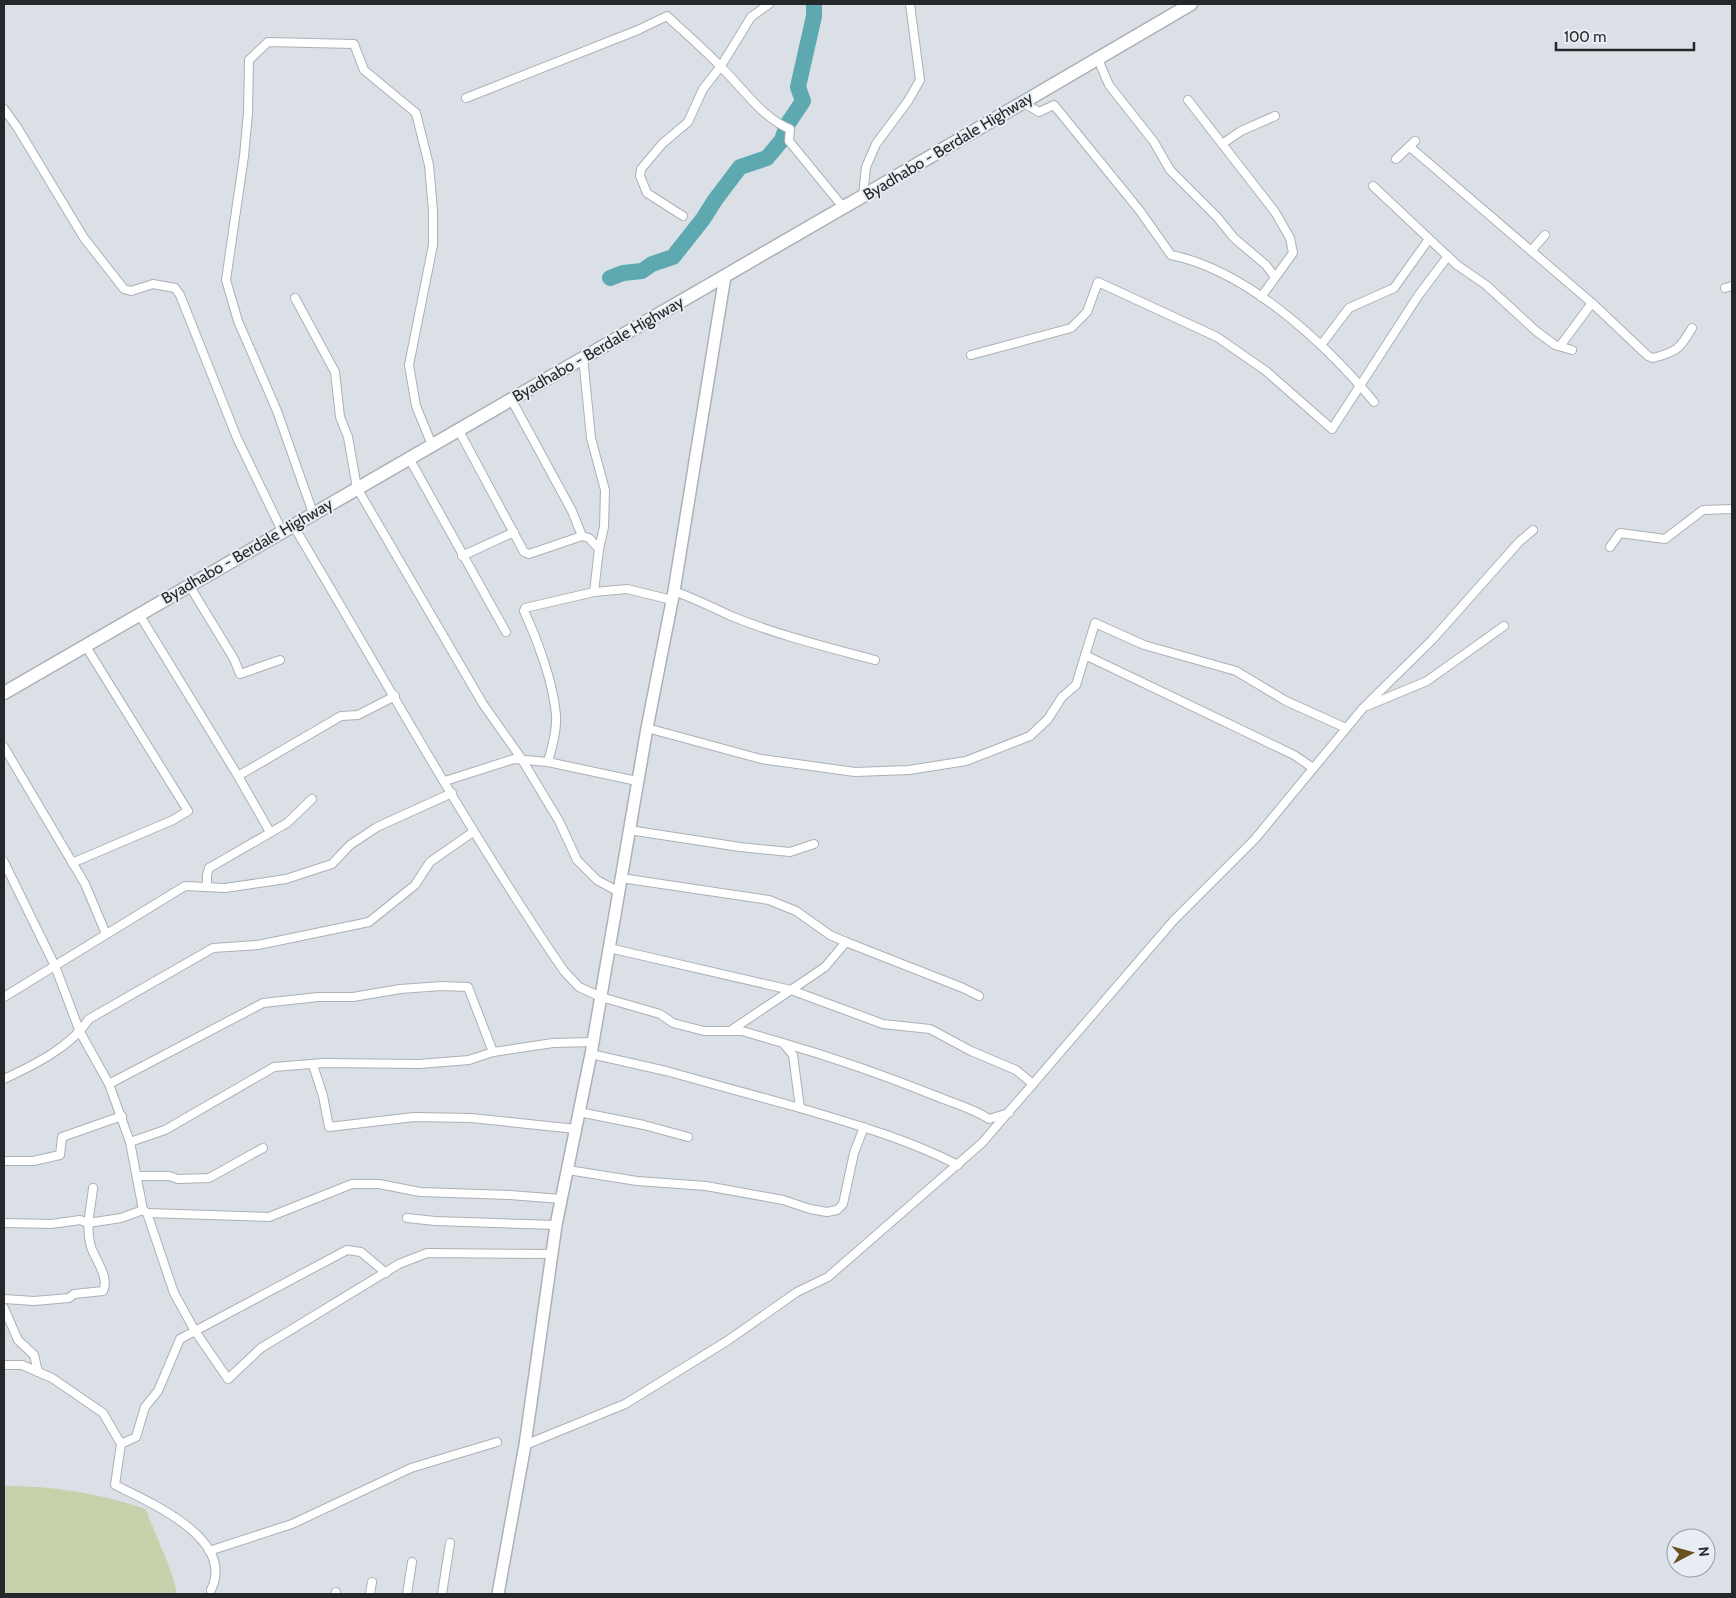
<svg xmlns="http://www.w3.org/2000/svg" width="1736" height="1598" font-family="Cabin,sans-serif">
	<rect width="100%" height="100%" fill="#dae0e6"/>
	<!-- green -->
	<path fill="#c7d1ac" d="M4,1486c49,0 95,7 142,23 5,17 32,72 30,85h-172z"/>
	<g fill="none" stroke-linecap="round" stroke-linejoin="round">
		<!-- river -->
		<path stroke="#5ea8b0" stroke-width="16" d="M610,278l13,-5 19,-2 10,-7 21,-7 30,-38 12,-19 25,-33 27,-9 15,-18 5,-15 16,-24 -5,-14 16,-71v-12"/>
		<!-- street casing -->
		<g stroke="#abb1b6" stroke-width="10">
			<g id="street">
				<path d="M1097,57l12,28 45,57 16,28 47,47 17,21 32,27 8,11"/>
				<path d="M466,98l172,-68 29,-14c18,17 37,33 54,51 21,20 41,51 69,62l-1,12 54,66"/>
				<path d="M1188,100l87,112 15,26 3,15 -32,44"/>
				<path d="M1022,102l17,10 15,-7 86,106 31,44c76,15 155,89 203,147"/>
				<path d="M4,109l13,18 67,111 40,51 7,2 22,-7 22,4 5,7 57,143 45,93"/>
				<path d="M1222,144l19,-13 34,-15"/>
				<path d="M1410,147l182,156 56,53 5,2c23,-6 27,-9 39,-30"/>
				<path d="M1396,159l19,-18"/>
				<path d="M1373,186l84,79 29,20 50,46 19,14 17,5"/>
				<path d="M863,196l3,-29 10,-23 32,-43 12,-21 -10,-76"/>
				<path d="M683,216l-36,-23 -7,-17 1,-7 21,-25 26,-22 15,-33 18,-23 30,-49 18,-13"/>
				<path d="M1531,251l14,-16"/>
				<path d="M1725,288l7,-2"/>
				<path d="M295,298l40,74 5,45 8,20 9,51 126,216 38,54 38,63 18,39 20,20 22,12"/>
				<path d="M1321,345l28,-37 45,-20 35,-49"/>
				<path d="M1560,346l32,-43"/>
				<path d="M971,355l100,-27 16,-16 11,-30 119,55 49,34 66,58 86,-133 30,-40"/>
				<path d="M583,357l8,81 14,52 -1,37 -5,22"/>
				<path d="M511,399l61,112 10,25"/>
				<path d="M458,429l66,123 5,2 53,-18 7,2 10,11 -5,43 33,-3 45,11"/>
				<path d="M409,458l97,174"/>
				<path d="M313,513l-36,-102 -39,-90 -12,-41 18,-124 4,-43 1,-53 19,-18 86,2 10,26 52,43 13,52 4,46v34l-24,120 7,41 16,39"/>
				<path d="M293,525c89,149 173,303 271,446l15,16 22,10 59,17 13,9 31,8h38l41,12 10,12 7,53c54,16 107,31 158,57"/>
				<path d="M1610,547l10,-14 45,6 38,-29 29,-1"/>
				<path d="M462,556l52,-24"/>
				<path d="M189,585l45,74 6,15 40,-14"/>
				<path d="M674,591c19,7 38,16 57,25 46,19 96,31 144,44"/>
				<path d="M594,592l-69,16 -1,3c14,30 29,71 32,104 1,16 -4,32 -8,47l89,19"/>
				<path d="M139,614l99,162 32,56"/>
				<path d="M1085,655l209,100 19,13"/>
				<path d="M1367,706l60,-25 77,-55"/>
				<path d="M647,728l114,31 94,13 54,-2 57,-9 64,-25 18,-17 14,-22 14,-12 19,-62 49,22 92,26 50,30 60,27"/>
				<path d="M4,747l81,137 21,50"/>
				<path d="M238,776l103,-60 17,-1 37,-19"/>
				<path d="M445,781l69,-22 34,3"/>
				<path d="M629,830l111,17 50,5 24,-8"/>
				<path d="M4,862l51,104 25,66 29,52 21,58 13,68 4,3 27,80 21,38 33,48 33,-31 138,-84 28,-11 125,1"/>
				<path d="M72,863l101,-43 15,-9 -103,-166"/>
				<path d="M621,878l148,22 27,11 34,24 16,7 117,46 16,8"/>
				<path d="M207,887v-12l2,-7 78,-45 25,-24"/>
				<path d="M609,948l182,42 34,-23 21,-25"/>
				<path d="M4,997l181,-111 40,2 61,-9 46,-15 18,-19 27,-18 75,-34"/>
				<path d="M730,1031l61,-41 92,34 47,5 41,22 45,19 17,14"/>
				<path d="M783,1043c52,15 103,33 153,53 19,8 36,12 53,23l20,-6"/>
				<path d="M591,1054l75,17 134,37"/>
				<path d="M313,1065l10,31 6,31 85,-10 57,1 105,11"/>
				<path d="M4,1079c30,-14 67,-32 85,-60l124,-71 45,-3 111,-23 46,-37 15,-23 43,-30"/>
				<path d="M109,1084l154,-81 55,-6h35l47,-8 42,-3 26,1 25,65"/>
				<path d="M579,1112l65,13 44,12"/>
				<path d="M130,1142l35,-12 109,-63 49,-4 96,1 50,-4 24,-8 60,-9 40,-1"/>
				<path d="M4,1161h29l27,-6 2,-18 60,-21"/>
				<path d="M568,1170l69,11 69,5 77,14 27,9 17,3 10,-2 6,-6 11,-51 10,-26"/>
				<path d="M137,1176h32l9,3 31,-1 54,-30"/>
				<path d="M147,1213l122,4 83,-33h27l41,8 90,3 51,4"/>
				<path d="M407,1218l28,3 121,4"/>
				<path d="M4,1223l47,1 29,-4 8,3 33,-5 22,-8"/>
				<path d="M4,1299l30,2 35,-3 5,-4 29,-3c7,-13 -8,-32 -12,-44 -6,-20 0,-39 2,-59"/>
				<path d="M4,1308l14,32 16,15 4,17"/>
				<path d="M4,1365h18l30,13 51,35 18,31 -6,41c36,18 121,54 96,105"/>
				<path d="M121,1444l15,-7 9,-30 13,-16 22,-52 167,-89 14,2 25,21"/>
				<path d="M525,1445l100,-41 102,-63 70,-49 31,-15 154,-134 192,-223 81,-81 108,-131 69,-68 87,-98 14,-12"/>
				<path d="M209,1551l83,-27 119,-56 86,-26"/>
				<path d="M335,1594l1,-2"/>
				<path d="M370,1594l2,-12"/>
				<path d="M407,1594l5,-32"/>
				<path d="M442,1594l8,-51"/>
			</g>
		</g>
		<!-- secondary casing -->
		<g stroke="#abb1b6" stroke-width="14">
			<path id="secondary" d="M498,1594l27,-149 31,-220 35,-171 56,-326 27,-137 51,-315"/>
		</g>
		<!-- primary casing -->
		<g stroke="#abb1b6" stroke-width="15">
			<path id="primary" d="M4,693l859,-497 328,-192"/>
		</g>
		<!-- street -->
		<use href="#street" stroke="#fff" stroke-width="8"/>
		<!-- secondary -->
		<use href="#secondary" stroke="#fff" stroke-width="11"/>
		<!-- primary -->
		<use href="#primary" stroke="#fff" stroke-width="12"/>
	</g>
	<g text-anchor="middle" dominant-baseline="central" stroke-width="4" stroke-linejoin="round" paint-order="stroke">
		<!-- street labels -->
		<g font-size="16" fill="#25282a" stroke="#e7edf3">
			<text transform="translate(948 146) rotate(-31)">Byadhabo - Berdale Highway</text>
			<text transform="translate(598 349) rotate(-30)">Byadhabo - Berdale Highway</text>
			<text transform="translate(247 551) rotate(-30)">Byadhabo - Berdale Highway</text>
		</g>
	</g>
	<!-- border -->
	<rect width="1736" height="1598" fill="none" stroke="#25282a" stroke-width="10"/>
	<!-- north arrow -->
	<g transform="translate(1691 1553) rotate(84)"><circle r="24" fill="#e7edf3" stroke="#999ea3"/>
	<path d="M0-4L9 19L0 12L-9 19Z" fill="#685222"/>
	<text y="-8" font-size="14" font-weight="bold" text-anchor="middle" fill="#25282a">N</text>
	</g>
	<!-- scale -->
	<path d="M1556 42v8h138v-8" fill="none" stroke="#25282a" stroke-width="2.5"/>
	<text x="1564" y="42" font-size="15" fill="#25282a" stroke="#e7edf3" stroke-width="4" paint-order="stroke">100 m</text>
</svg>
